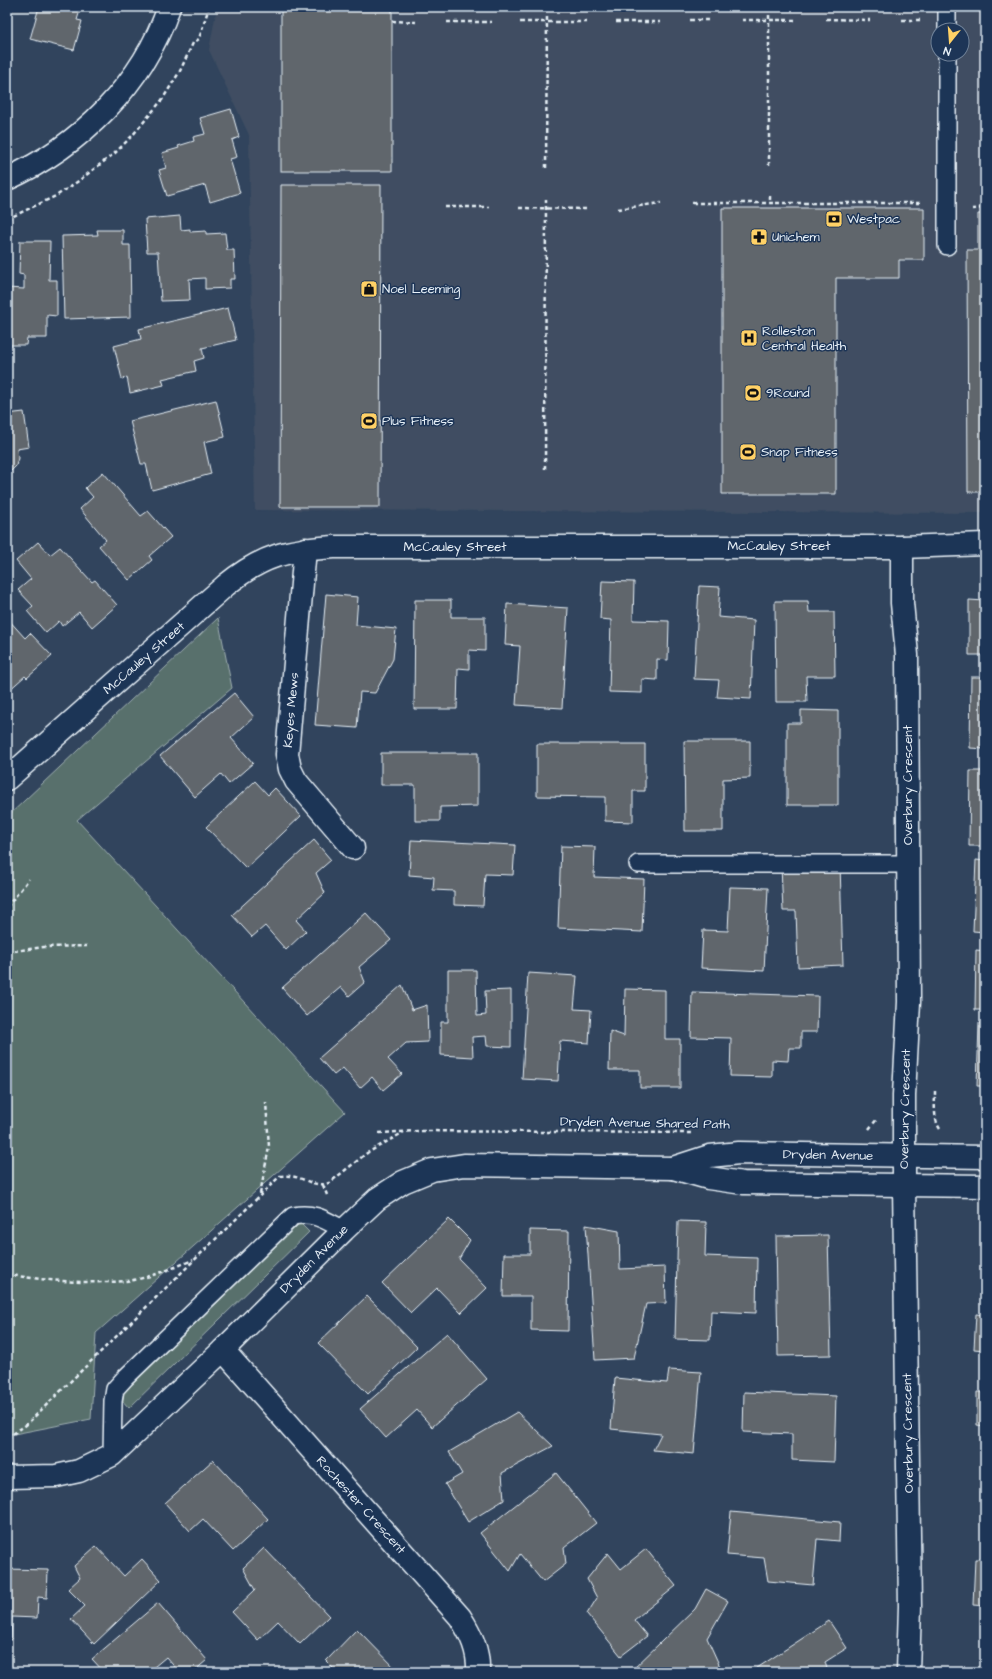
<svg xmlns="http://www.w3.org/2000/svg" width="992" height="1679" font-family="'Architects Daughter',sans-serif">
	<rect width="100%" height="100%" fill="#31445d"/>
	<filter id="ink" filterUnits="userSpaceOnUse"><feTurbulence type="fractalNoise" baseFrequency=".025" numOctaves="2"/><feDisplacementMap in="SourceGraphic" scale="8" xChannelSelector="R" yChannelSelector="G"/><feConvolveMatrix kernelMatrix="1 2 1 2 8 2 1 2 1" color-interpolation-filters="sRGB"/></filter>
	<g filter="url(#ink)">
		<!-- built -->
		<path fill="#3f4e62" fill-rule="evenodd" d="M217,7h768v506l-730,-3 -6,-375 -40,-85zM938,30h24v24h-24z"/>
		<!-- green -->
		<g fill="#58706c" stroke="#a0b0b2">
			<path d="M218,618l14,70 -155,132 268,292 -249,221 -5,86 -77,15h-7v-617z"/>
			<path d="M300,1223l9,9 -180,176 -10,-11z"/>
		</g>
		<!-- building -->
		<g fill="#60666c" stroke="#e8f1f8">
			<path d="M39,7h12l11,3v-3h19l-4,13 5,1 -8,29 -44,-11z"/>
			<rect x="281" y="7" width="111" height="164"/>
			<path d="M231,109l8,28 -7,3 5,17 -7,2 10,34 -30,9 -5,-17 -38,11 -8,-26 7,-2 -4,-15 17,-5 -1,-2 16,-5 -1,-4 12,-3 -5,-16z"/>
			<path d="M281,185h100l-1,322h-100z"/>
			<path d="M722,208h202v52h-25v18h-63v216h-114z"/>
			<path d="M978,214h7v278h-17l-1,-242h11z"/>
			<path d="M180,216l1,14 9,-1v3l16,-1v3l19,-1 2,17h7l1,29h-5v9l-25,1v-11l-16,1 1,21 -29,1 -3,-49h-11l-2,-33z"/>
			<path d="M97,230h26v15h7l1,72 -67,2 -2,-83 36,-1z"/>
			<path d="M20,241h30l-1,39h8v36l-10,-1v23h-20l-1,7h-19v-57l17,1v-14l-5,-1z"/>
			<path d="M228,308l8,32 -34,8 2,10 -10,3 2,10 -34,8 2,6 -34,8 -3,-16 -5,2 -8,-33 27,-7 -2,-10z"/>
			<path d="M216,400l9,37 -21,5 7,32 -59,16 -6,-26h-5l-11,-43z"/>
			<path d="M24,412l5,35 -12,2 1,9 -2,8 -9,9v-61z"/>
			<path d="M103,472l38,44 7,-5 23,26 -22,19 3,4 -23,20 -30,-34 7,-6 -26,-31 13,-12 -8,-9z"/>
			<path d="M38,542l12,13 10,-8 32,35 3,-2 22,25 -25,22 -13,-15 -17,14 -3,-5 -13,12 -19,-22 6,-5 -15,-16 13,-11 -15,-18z"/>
			<path d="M602,581l32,1 -1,38 36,1 -1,39 -11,-1v21l-15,-1v14l-33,-1 2,-72 -11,-1z"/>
			<path d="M699,586l21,1 -2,30 36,3 -3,79 -34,-2 2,-17 -25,-1z"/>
			<path d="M326,594l32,3 -2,28 40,4 -3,30 -18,34 -15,-1 -3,36 -42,-3z"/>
			<path d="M415,600h36v17h34v34l-16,-1v19l-11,-1 -1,41h-43z"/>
			<path d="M969,600l16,1v54h-16z"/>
			<path d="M775,601h33l1,11h25l1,64h-29l1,26h-31z"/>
			<path d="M507,604l61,4 -6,100 -46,-3 4,-59 -15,-1z"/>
			<path d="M7,618l18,20 5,-5 22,23 -25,22 -2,-2 -18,16z"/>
			<path d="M971,677h14v72l-15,-1z"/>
			<path d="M234,693l20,24 -23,21 22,25 -24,21 -8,-10 -26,23 -35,-41z"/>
			<path d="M801,710l37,1v94h-51v-82h14z"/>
			<path d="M684,741h66v37l-27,1v52h-38z"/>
			<path d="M537,744h108v47h-12v31l-28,-1v-24l-68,-1z"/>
			<path d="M381,753h97v53l-38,1v14h-25v-36h-34z"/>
			<path d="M970,771h15v75h-16z"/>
			<path d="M255,781l13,14 7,-7 26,28 -55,52 -40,-41z"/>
			<path d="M314,840l17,20 -15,13 9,20 -29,27 10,11 -20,19 -21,-24 -13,11 -20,-22z"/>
			<path d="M411,840l104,5 -2,30 -28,-1 -2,32 -29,-1v-14l-21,-1 1,-13 -25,-2z"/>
			<path d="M561,846l34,1 -1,30 50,2 -2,53 -84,-4z"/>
			<path d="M976,860l9,1v71l-12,-1z"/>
			<path d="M840,864l3,101 -45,2 -2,-56h-13l-2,-45z"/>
			<path d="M730,887l38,1 -4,83 -63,-3 2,-38 25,1z"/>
			<path d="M366,913l25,27 -32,27 6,15 -16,14 -8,-9 -34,29 -25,-28z"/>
			<path d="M976,950l9,1v59h-10z"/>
			<path d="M448,970h28l1,46 9,-1 -1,-24 26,-1v57l-24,-1 -1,-10 -14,1 1,20 -32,-2v-33h7z"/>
			<path d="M528,973l49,3 -3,33 17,1 -2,33 -29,-2 -2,40 -36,-2z"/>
			<path d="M402,985l10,25 15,-5 1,37 -22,1 -18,16 14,15 -19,16 -11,-13 -12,11 -17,-20 -9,7 -15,-17z"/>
			<path d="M625,989l40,1v49h15v49h-40v-18h-31l1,-39 14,5z"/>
			<path d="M692,992l126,4 -1,36h-16v16h-12l-1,13 -16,-1v17l-42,-1 1,-38 -40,-1z"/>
			<path d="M979,1023h6v63h-8z"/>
			<path d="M449,1219l21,21 -11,19 28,29 -26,25 -24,-25 -26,25 -29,-30z"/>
			<path d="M678,1221l28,1 -1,34 52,2 -1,55 -45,-2 -1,29 -35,-1z"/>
			<path d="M586,1225l33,6 1,38 45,-2 1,36 -20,1 -12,54 -39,2z"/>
			<path d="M530,1230l39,1 -1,100 -37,-1v-34h-28l1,-42h26z"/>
			<path d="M828,1235l3,120 -53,1 -2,-120z"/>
			<path d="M983,1235h2v41h-4z"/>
			<path d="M367,1296l50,51 -49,47 -50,-51z"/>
			<path d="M976,1314l9,1v35l-11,-1z"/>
			<path d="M447,1333l40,46 -55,48 -15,-17 -31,28 -26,-29z"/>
			<path d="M669,1370l32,2 -7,82 -41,-4 8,-16 -50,-5 4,-51 52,5z"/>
			<path d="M744,1392l92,4 -2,66 -42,-2v-26l-49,-2z"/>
			<path d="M977,1392h8v34l-8,-1z"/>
			<path d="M517,1412l36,34 -51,27 2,27 -36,22 -23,-38 17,-10 -13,-22z"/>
			<path d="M213,1460l55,59 -35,32 -30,-32 -13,12 -25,-28z"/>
			<path d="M556,1473l40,50 -32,25 2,16 -23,18 -23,-28 -10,17 -30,-38z"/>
			<rect x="981" y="1484" width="4" height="22"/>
			<path d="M731,1512l109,10 -1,19 -22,-2 -4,46 -45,-4 -4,-23 -37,-3z"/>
			<path d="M96,1546l28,30 18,-17 19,21 -67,64 -23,-25 14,-13 -17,-17 12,-11 -6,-12z"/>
			<path d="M264,1548l65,68 -29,28 -22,-23 -20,19 -26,-28 23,-22 -12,-22z"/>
			<path d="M646,1549l30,37 -42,34 13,16 -26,20 -34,-42 10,-16 -10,-19 21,-26 13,16z"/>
			<path d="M975,1559h10v47l-12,-1z"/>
			<path d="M7,1569l41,1 -1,28 -9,-1 -1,21 -25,-1 -1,23h-4z"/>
			<path d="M706,1589l22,12 -21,37 15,33 -2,1h-90l65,-63z"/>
			<path d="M158,1603l49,57 -14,12h-14l-13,-15 -18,15h-21l-2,-1 -1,1h-20l-12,-13z"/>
			<path d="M829,1621l18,27 -22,14 3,10h-77z"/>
			<path d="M357,1629l42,43h-62l-11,-11z"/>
			<path d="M983,1641h2v31h-4z"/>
		</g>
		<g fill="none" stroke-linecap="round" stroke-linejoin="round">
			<!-- lane casing -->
			<g stroke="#e8f1f8" stroke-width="20">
				<g id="lane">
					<path d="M947,7v23"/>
					<path d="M947,246v-192"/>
					<path d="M638,864h270"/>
					<path d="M112,1455l1,-54 2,-12 10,-11 168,-162c22,-4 32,4 51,14"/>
				</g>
			</g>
			<!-- street casing -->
			<g stroke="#e8f1f8" stroke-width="25">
				<g id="street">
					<path d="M902,547v56l5,52 2,347 -5,93v90l6,421 -2,66"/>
					<path d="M305,549l-18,205 3,15 6,12 57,67"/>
					<path d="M7,779l219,-194c37,-30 61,-35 108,-38h568l83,-3"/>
					<path d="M223,1350l237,267c11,17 19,34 18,55"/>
				</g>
			</g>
			<!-- secondary casing -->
			<g stroke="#e8f1f8" stroke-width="25">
				<g id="secondary">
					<path d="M7,179c73,-33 136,-95 162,-172"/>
					<path d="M673,1168l37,-12 29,-3 246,4"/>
					<path d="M7,1477l49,-1 23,-5 33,-16 111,-105 121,-120 33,-31 26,-17 29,-12 32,-5 209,3 35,10 35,5 242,3"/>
				</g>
			</g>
			<!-- path -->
			<g stroke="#e8f1f8" stroke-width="2.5" stroke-dasharray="4 3" stroke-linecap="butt">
				<path d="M769,15v150"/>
				<path d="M826,19l44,1"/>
				<path d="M690,20h21"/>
				<path d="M742,20h53"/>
				<path d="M902,20h21"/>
				<path d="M392,21l24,1"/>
				<path d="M447,22h44"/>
				<path d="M520,22h67"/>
				<path d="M616,22h44"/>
				<path d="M546,168l1,-153"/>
				<path d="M770,196v7"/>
				<path d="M692,203h231"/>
				<path d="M445,207h44"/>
				<path d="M519,208l68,1"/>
				<path d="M618,209l43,-6"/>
				<path d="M972,209l13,-1"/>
				<path d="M7,219l49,-23 21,-14 38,-29 17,-17 30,-36 18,-29 13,-28 6,-4 10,-32"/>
				<path d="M545,469l1,-270"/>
				<path d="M7,907l22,-28"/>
				<path d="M7,952l37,-5 43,-1"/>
				<path d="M935,1091c0,12 -2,28 5,38"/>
				<path d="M869,1129l8,-10"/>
				<path d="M379,1133l39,-2 273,2"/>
				<path d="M323,1185l4,10"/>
				<path d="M260,1194l9,-47 -3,-45"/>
				<path d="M7,1274c36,7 82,10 119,7 22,-2 46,-13 67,-21"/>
				<path d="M7,1438l19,-13 254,-249c22,-3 31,13 49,7l38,-30 37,-21"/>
			</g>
			<!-- lane -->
			<use href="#lane" stroke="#1d3557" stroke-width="17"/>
			<!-- street -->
			<use href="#street" stroke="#1d3557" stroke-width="22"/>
			<!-- secondary -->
			<use href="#secondary" stroke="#1d3557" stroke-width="22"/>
		</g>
	</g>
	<!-- icons -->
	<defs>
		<g id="bank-square" transform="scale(0.9)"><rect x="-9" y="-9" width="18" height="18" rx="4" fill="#ffd166" stroke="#1d3557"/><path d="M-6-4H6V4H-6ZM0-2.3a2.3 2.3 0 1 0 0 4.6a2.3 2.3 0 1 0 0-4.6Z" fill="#111"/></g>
		<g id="pharmacy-square" transform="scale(0.9)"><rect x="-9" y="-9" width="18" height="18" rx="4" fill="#ffd166" stroke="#1d3557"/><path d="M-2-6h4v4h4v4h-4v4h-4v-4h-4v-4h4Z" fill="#111"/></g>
		<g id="shop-square" transform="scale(0.9)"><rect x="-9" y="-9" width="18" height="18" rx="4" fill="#ffd166" stroke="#1d3557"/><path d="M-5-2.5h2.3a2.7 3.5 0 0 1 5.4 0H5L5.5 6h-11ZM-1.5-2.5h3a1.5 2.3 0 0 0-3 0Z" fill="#111"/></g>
		<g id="hospital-square" transform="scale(0.9)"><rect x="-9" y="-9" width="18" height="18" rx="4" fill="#ffd166" stroke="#1d3557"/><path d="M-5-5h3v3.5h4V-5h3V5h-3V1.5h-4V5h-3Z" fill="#111"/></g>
		<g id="stadium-square" transform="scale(0.9)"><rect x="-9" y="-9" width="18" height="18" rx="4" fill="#ffd166" stroke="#1d3557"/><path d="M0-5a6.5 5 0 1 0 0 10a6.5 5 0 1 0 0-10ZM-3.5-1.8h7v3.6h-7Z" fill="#111"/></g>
	</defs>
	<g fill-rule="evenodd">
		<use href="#bank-square" x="834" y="219"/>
		<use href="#pharmacy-square" x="759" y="237"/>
		<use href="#shop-square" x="369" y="289"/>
		<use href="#hospital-square" x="749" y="338"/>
		<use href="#stadium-square" x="753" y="393"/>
		<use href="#stadium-square" x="369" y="421"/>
		<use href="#stadium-square" x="748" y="452"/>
	</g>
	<g text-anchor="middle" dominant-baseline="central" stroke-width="3" stroke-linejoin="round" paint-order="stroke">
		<!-- poi labels -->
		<g font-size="13" fill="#e8f1f8" stroke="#1d3557" text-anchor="start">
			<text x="847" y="219">Westpac</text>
			<text x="772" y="237">Unichem</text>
			<text x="382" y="289">Noel Leeming</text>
			<text x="762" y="331">Rolleston<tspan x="762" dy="15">Central Health</tspan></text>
			<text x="766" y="393">9Round</text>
			<text x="382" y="421">Plus Fitness</text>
			<text x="761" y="452">Snap Fitness</text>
		</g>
		<!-- street labels -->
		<g font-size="13" fill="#e8f1f8" stroke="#1d3557">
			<text x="779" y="546">McCauley Street</text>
			<text x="455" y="547">McCauley Street</text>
			<text transform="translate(144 658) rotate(-41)">McCauley Street</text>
			<text transform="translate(291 710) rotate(-85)">Keyes Mews</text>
			<text transform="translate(908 785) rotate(-90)">Overbury Crescent</text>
			<text transform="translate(905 1109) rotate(-89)">Overbury Crescent</text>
			<text transform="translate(645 1123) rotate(1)">Dryden Avenue Shared Path</text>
			<text transform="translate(828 1155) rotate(1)">Dryden Avenue</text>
			<text transform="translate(314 1259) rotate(-45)">Dryden Avenue</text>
			<text transform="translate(908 1433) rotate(-91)">Overbury Crescent</text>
			<text transform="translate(361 1505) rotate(48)">Rochester Crescent</text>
		</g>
	</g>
	<!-- margin -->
	<rect width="992" height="1679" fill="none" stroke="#1d3557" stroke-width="24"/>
	<rect x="12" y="12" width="968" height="1655" fill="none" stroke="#e8f1f8" stroke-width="1.5" filter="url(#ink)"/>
	<!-- north arrow -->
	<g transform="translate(950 42) rotate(197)"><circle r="19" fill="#1d3557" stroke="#6e8097"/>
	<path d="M0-3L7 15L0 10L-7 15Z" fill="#ffd166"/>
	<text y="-6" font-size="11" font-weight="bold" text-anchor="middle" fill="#e8f1f8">N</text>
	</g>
</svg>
